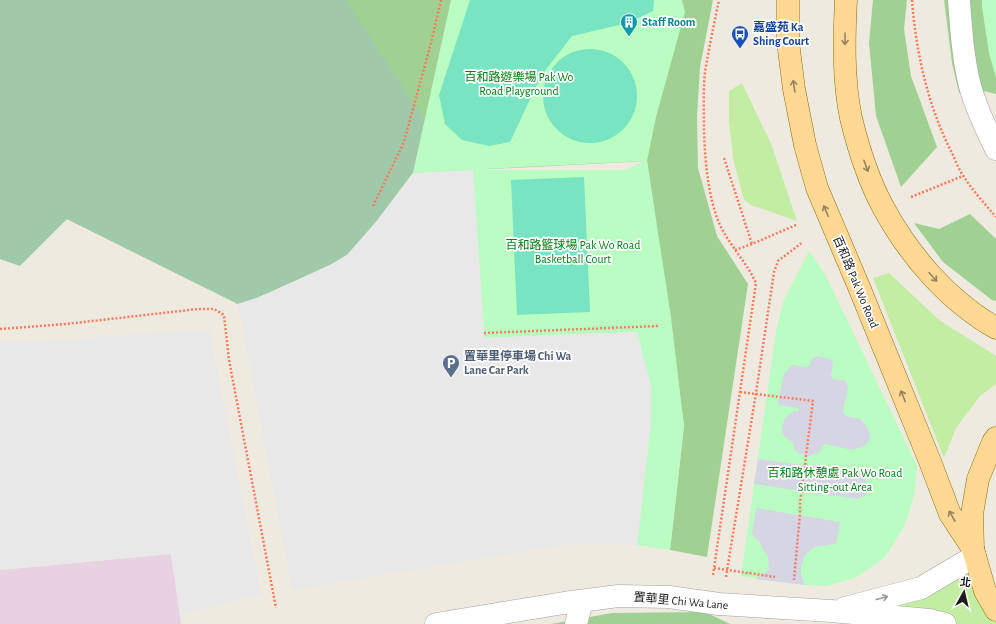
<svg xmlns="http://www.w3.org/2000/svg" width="996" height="624" font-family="'Alegreya Sans','Noto Sans TC',sans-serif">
	<rect width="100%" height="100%" fill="#eeeae0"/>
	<!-- industrial -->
	<path fill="#e8d2e2" d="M171,554l10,70h-181v-54z"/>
	<!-- grass -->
	<g fill="#c2eda2">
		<path d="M742,83l30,63 25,75 -46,-16 -7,-5 -10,-37 -5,-41v-31z"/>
		<path d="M889,273l50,47 57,36v28l-16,12 -24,32 -12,30 -71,-180z"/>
		<path d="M975,556l21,50v18h-54l-96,-16z"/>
	</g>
	<!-- forest -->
	<g fill="#a0d192">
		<path d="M266,0h447l-13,67 -3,49 1,52 19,68 31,48 -41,273 -37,-7 14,-124 -37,-266v1l-234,12 11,-51 -186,182 -171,-85 -67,-86z"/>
		<path d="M873,0h34l-3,29 7,47 26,71 -36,40 -25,-71 -7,-73z"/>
		<path d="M944,0h52v94l-17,-4 -20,3 -7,-30z"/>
		<path d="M970,214l26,25v62l-4,-1 -49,-38 -29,-39 25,6z"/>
		<path d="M705,612l25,12h-179l61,-11z"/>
	</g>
	<!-- cemetery -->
	<path fill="#a0c9a9" d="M0,0h346l79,120 -2,9 -10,44 -37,49 -29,33 -17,10 -73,33 -19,6 -171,-85 -47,47 -20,-7z"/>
	<!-- park -->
	<g fill="#b9fdc2" fill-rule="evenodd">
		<path d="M451,0h231l3,12 -29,105 -9,44 24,156 13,109 -14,124 -33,-5 14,-124 -14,-89 -152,6 -1,-5 -11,-163 -60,3zM645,161l-20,9h-140v-1z"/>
		<path d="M982,0h14v78l-7,-25 -7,-46z"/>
		<path d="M809,251l16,23 92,192 -2,27 -11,34 -19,30 -28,20 -30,9 -22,-1 -64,-9 35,-245 7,-29z"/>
	</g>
	<!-- pitch -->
	<g fill="#78e4c1">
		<path d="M470,0h184l-1,11 -25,12 -56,13 -31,40 -31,66 -21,4 -27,-6 -17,-16 -6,-29z"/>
		<circle cx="590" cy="96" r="47"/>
		<path d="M584,177l6,135 -73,3 -6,-135z"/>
	</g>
	<!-- parking -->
	<g fill="#e8e8e8">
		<path d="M473,170l11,163 1,5 152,-6 14,53v36l-14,124 -61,-2 -284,47 -54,-286 19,-6 32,-14 41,-19 17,-10 29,-33 37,-49z"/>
		<path d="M209,329l52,265 -81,21 -9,-61 -171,16v-229l28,1z"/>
	</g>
	<!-- plaza -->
	<g fill="#d6d5e4">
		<path d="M816,356l10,2 6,2 1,5 -2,10 2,4 13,2 2,6 -5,25 3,4 14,3 6,6 4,9 -1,7 -5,5 -11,4 -29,-6 -5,8 -10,4 -11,-3 -4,-5 -1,-6 -7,-4 -4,-5v-6l3,-9 7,-6 7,-1 -1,-3 -20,-3 5,-28 3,-5 6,-7 15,2 3,-2 1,-5z"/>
		<path d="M758,459l101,14 5,4 3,7v6l-3,6 -6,3 -104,-15z"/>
		<path d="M756,508l84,14 -4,22 -22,3 -9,8 -4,11v8l4,11 -49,-6 13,-9 -1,-13 -9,-15 -7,-8z"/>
	</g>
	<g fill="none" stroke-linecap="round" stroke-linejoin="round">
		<!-- minor casing -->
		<g stroke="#a3a3a3" stroke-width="23">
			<g id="minor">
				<path d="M959,0c2,28 4,59 11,86 6,22 16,43 26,63"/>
				<path d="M845,608l76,-20 54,-32"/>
				<path d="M436,624l128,-21 54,-7 51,1 50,7 112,7 98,9 16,4"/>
				<path d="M576,624l6,-23"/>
			</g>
		</g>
		<!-- major casing -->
		<g stroke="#936c00" stroke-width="23">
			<g id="major">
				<path d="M788,0v42l6,47 11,56 12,43 42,99 72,177 19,50 23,35"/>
				<path d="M846,0c-2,39 -3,80 5,118 7,29 18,63 32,89 26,48 65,94 113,121"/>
				<path d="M996,438l-3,4 -15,37 -6,35 1,35 12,42 11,19"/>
			</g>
		</g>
		<!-- path -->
		<g stroke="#ff7b60" stroke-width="2.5" stroke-dasharray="2 2" stroke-linecap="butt">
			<path d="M912,0c4,53 16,107 41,155 3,7 6,15 11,22 9,14 21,27 32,40"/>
			<path d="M724,158l28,86"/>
			<path d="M911,197l52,-21"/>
			<path d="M373,206l31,-64 28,-103 9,-39"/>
			<path d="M735,250l17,-6 44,-19"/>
			<path d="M0,329l66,-5 132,-15h16l10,6 5,45 47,248"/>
			<path d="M484,333l174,-7"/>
			<path d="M740,392l73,9 -13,102v10l-6,67"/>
			<path d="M714,568l61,9"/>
			<path d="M713,575l43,-292c-11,-24 -32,-43 -40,-68 -9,-28 -11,-57 -12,-85 0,-19 -1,-39 1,-58 4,-24 9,-48 14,-72"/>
			<path d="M726,577l30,-184 18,-121 4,-11 25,-19"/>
		</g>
		<!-- minor -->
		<use href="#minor" stroke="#fff" stroke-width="22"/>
		<!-- major -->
		<use href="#major" stroke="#ffd894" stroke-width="22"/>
	</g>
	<!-- one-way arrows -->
	<defs><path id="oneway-shaft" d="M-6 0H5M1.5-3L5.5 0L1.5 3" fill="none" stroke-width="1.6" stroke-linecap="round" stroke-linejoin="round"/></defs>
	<g stroke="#99835e">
		<use href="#oneway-shaft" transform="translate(845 39) rotate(90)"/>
		<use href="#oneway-shaft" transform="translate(794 86) rotate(-99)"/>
		<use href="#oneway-shaft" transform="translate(866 166) rotate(70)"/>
		<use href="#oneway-shaft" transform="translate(826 211) rotate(-113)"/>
		<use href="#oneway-shaft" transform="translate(933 277) rotate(48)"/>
		<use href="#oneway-shaft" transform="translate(903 396) rotate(-112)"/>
		<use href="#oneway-shaft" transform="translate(952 516) rotate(-119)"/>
	</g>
	<use stroke="#999" href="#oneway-shaft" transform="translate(882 598) rotate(-15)"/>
	<!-- icons -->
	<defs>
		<g id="building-pin" transform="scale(0.9)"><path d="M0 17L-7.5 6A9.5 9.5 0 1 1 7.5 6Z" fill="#0f9aa8" stroke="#fff"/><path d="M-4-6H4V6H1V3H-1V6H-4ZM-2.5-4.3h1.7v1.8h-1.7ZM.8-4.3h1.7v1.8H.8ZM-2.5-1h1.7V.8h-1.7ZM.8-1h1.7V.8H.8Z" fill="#fff"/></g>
		<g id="bus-pin" transform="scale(0.9)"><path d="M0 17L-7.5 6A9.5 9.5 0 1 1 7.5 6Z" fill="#1a4fb4" stroke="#fff"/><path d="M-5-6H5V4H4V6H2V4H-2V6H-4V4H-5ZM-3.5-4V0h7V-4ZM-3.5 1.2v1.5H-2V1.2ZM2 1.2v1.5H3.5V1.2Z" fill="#fff"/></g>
		<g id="parking-pin" transform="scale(0.9)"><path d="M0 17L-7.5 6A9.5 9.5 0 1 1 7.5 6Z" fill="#5c6f8a" stroke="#fff"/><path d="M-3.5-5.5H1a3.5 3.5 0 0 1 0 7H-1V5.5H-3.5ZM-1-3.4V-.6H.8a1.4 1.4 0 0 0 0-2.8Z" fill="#fff"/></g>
	</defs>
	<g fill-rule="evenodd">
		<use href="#building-pin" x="629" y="22"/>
		<use href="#bus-pin" x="740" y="34"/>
		<use href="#parking-pin" x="451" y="363"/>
	</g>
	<g text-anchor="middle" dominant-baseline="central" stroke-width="3.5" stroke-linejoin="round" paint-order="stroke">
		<!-- culture labels -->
		<g font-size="12" font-weight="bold" fill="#0d838f" stroke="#fff" text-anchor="start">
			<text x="642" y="22">Staff Room</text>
		</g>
		<!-- transit labels -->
		<g font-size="12" font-weight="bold" fill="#164399" stroke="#fff" text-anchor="start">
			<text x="753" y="27">嘉盛苑 Ka<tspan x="753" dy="14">Shing Court</tspan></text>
		</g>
		<!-- park labels -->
		<g font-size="12" fill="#048016" stroke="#fff">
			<text x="519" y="77">百和路遊樂場 Pak Wo<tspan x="519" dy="14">Road Playground</tspan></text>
			<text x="573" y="245">百和路籃球場 Pak Wo Road<tspan x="573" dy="14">Basketball Court</tspan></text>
			<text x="835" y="473">百和路休憩處 Pak Wo Road<tspan x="835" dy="14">Sitting-out Area</tspan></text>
		</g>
		<!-- street labels -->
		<g font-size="12" fill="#1c1c1c" stroke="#fff">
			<text transform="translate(856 282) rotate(67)">百和路 Pak Wo Road</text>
			<text transform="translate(681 601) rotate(5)">置華里 Chi Wa Lane</text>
		</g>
		<!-- service labels -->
		<g font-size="12" font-weight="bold" fill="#4e5e75" stroke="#fff" text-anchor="start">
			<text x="464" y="356">置華里停車場 Chi Wa<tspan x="464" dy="14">Lane Car Park</tspan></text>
		</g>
	</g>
	<!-- north arrow -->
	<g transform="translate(964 592) rotate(8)" stroke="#ffffff" stroke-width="3" paint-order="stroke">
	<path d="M0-3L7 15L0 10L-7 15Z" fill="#1c1c1c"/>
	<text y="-6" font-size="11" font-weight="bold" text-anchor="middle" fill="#1c1c1c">北</text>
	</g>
</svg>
